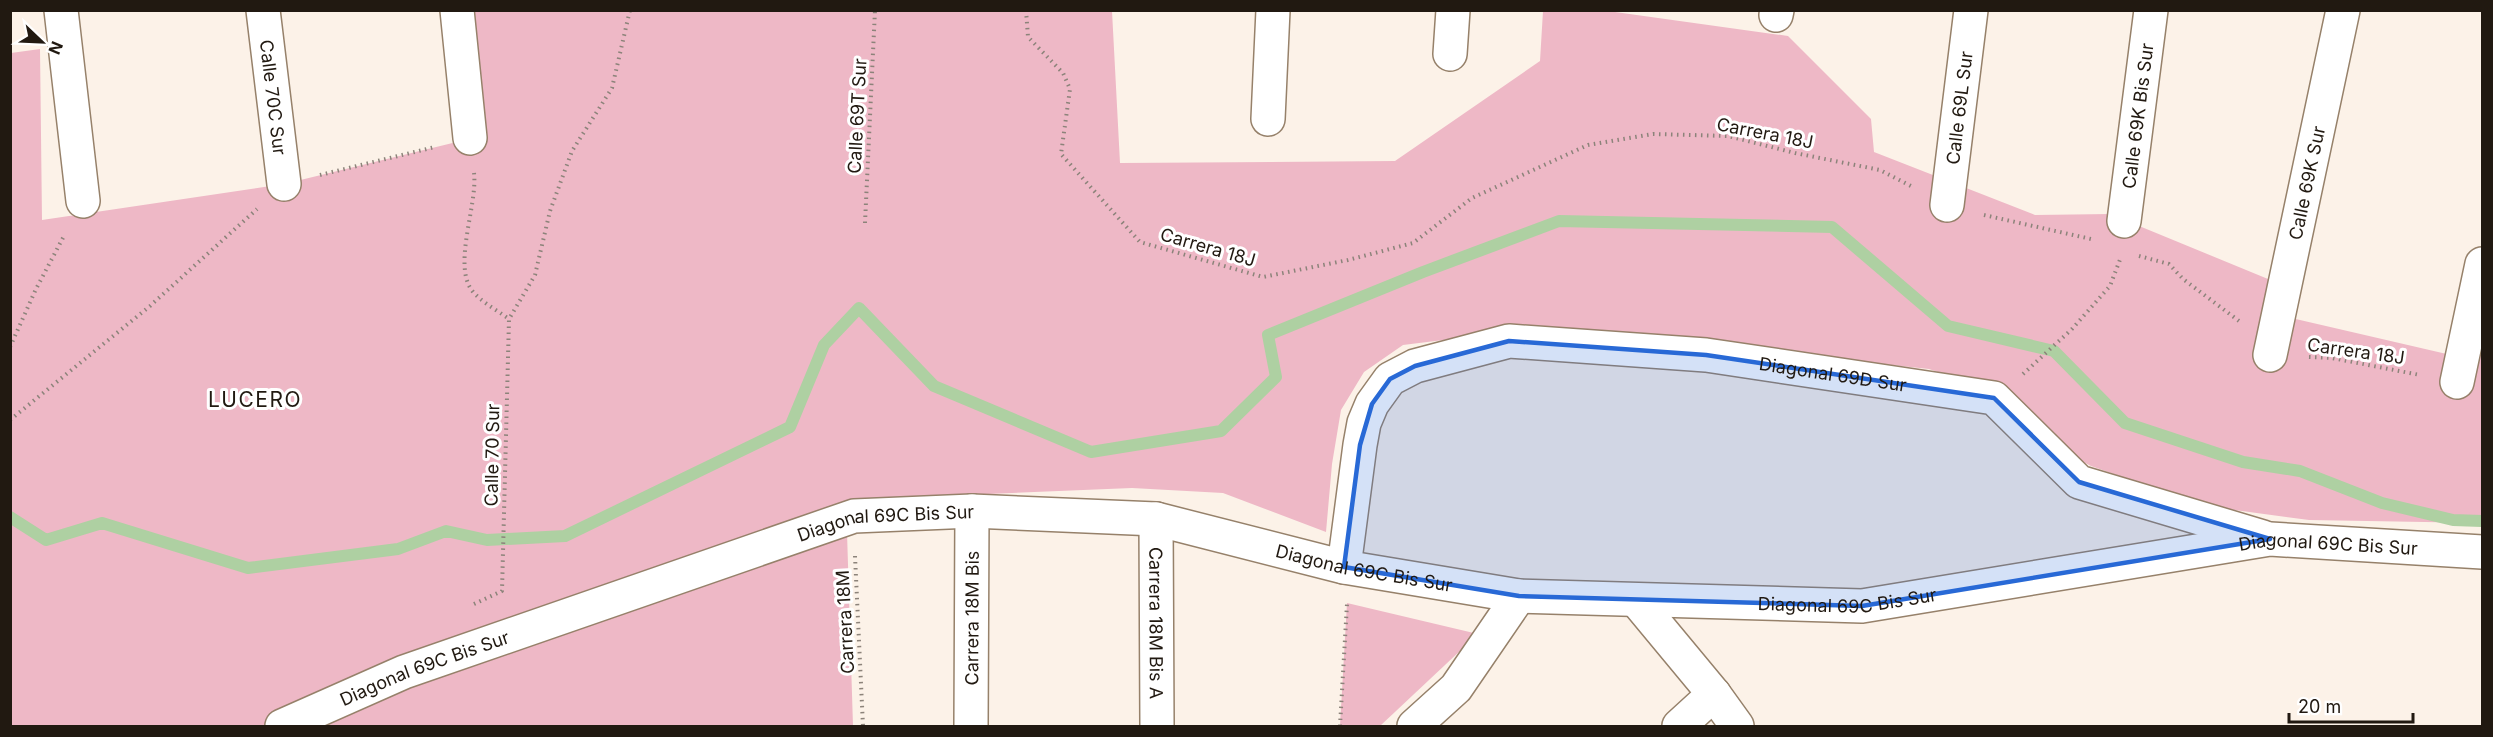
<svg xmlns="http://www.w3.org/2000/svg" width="2493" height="737" font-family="Inter,sans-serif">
	<rect width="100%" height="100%" fill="#fcf2e8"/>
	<!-- green -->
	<g fill="#eeb8c6">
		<path d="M457,11h655l8,152 275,-2 145,-100 3,-50h65l180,25 83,83 3,33 161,63 75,-1 158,65 -3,33 186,43h31v168l-173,-3 -104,-14 -114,-40 -47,-25 -48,-49 -67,-23 -131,-14 -282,-24 -113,14 -39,27 -23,38 -9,54 -6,68 -103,-39 -91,-5 -286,12 7,226h-842v-673l29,-4 2,171 242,-36 185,-45z"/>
		<path d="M1347,603l131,31 -98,92h-40z"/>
	</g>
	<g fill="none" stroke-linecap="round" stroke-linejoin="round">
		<!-- stream -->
		<path stroke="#aed0a2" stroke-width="12" d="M10,517l36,23 56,-17 146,45 150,-19 48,-18 41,9 78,-4 225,-109 34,-82 35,-37 75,78 157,66 130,-21 55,-54 -8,-42 155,-63 136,-51 273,6 116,99 106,25 71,72 118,39 57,9 82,32 71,17 29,1"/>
		<!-- minor casing -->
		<g stroke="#96816a" stroke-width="36">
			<g id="minor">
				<path d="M61,10l22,191"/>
				<path id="s1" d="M263,10l21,174"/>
				<path d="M457,10l13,128"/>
				<path d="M1776,15l1,-5"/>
				<path d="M1450,54l3,-44"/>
				<path d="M1268,119l5,-109"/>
				<path id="s2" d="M1947,205l24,-195"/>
				<path id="s3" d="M2124,221l27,-211"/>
				<path id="s4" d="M2270,355l73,-345"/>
				<path d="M2457,382l25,-118"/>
				<path id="s5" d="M1156,519l1,207"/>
				<path id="s6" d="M1344,567l16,-122 4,-22 8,-19 18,-25 25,-13 94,-25 197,14 288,43 85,84 184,55"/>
				<path d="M1636,600l78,94 23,32"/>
				<path id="s7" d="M282,726l122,-54 450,-156 118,-5 184,8 188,48 175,29 343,10 408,-67 212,13"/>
				<path id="s8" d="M971,726l1,-215"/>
				<path d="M1414,726l42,-38 63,-92"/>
				<path d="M1679,726l35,-32"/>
			</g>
		</g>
		<!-- path -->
		<g stroke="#8c837a" stroke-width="4" stroke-dasharray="1.5 4.5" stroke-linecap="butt">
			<path d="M1026,10l2,27 35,36 7,16 -9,65 79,88 123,35 85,-17 65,-17 59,-45 116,-53 65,-11 75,2 67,17 85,17 31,16"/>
			<path d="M474,173c4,33 -24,97 1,121 10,10 23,17 34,25"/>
			<path d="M320,175l115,-28"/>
			<path d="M1984,215l107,24"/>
			<path d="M865,223l10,-213"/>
			<path d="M2139,256l30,8 14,15 56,42"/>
			<path d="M10,347l26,-58 29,-55"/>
			<path d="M2309,357l23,1 88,17"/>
			<path d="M2023,374l49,-45 38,-43 11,-29"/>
			<path d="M10,420l140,-114 107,-97"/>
			<path d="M855,556l8,170"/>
			<path d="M474,604l28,-13 7,-272 26,-44 15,-64 22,-60 40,-63 18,-78"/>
			<path d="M1340,726l7,-122"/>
		</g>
		<!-- minor -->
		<use href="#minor" stroke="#fff" stroke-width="33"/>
	</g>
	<!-- marked area -->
	<path fill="#2869d6" fill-opacity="0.2" stroke="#2869d6" stroke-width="4.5" stroke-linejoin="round" d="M1509,341l197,14 288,43 85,84 191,57 -408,67 -343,-10 -175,-29 16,-122 12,-41 18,-25 25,-13z"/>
	<g text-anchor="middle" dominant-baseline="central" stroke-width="6" stroke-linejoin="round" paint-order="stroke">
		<!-- street labels -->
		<g font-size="18" fill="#211911" stroke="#fff">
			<text stroke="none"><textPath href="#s1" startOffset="88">Calle 70C Sur</textPath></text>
			<text stroke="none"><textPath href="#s2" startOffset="98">Calle 69L Sur</textPath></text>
			<text transform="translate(857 116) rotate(-87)">Calle 69T Sur</text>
			<text stroke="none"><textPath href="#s3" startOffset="106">Calle 69K Bis Sur</textPath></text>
			<text transform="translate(1765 133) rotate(11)">Carrera 18J</text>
			<text stroke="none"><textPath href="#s4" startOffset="176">Calle 69K Sur</textPath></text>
			<text transform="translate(1208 247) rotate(16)">Carrera 18J</text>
			<text transform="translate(2356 351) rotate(8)">Carrera 18J</text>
			<text stroke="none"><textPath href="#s6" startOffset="648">Diagonal 69D Sur</textPath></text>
			<text transform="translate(492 455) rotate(-89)">Calle 70 Sur</text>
			<text stroke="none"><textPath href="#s7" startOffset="640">Diagonal 69C Bis Sur</textPath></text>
			<text stroke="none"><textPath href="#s7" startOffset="2098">Diagonal 69C Bis Sur</textPath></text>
			<text stroke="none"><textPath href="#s7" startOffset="1126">Diagonal 69C Bis Sur</textPath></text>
			<text stroke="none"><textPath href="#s7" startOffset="1612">Diagonal 69C Bis Sur</textPath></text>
			<text stroke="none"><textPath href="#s8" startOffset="108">Carrera 18M Bis</textPath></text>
			<text transform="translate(845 622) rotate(-93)">Carrera 18M</text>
			<text stroke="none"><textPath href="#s5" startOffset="104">Carrera 18M Bis A</textPath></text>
			<text stroke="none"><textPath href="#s7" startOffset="154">Diagonal 69C Bis Sur</textPath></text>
		</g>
		<!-- quarter labels -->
		<g font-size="21" letter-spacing="1.5" fill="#211911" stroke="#fff">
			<text x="255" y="399">LUCERO</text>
		</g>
	</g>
	<!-- border -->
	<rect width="2493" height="737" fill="none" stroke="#211911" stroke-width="24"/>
	<!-- north arrow -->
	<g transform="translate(42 42) rotate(113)" stroke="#ffffff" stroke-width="4.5" paint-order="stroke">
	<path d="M0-4.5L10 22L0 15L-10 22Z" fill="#211911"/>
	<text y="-9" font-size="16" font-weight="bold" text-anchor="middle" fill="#211911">N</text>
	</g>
	<!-- scale -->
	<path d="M2289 713v9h124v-9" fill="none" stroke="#211911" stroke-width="3"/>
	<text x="2298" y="713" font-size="18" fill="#211911" stroke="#ffffff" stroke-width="4.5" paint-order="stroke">20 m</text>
</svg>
